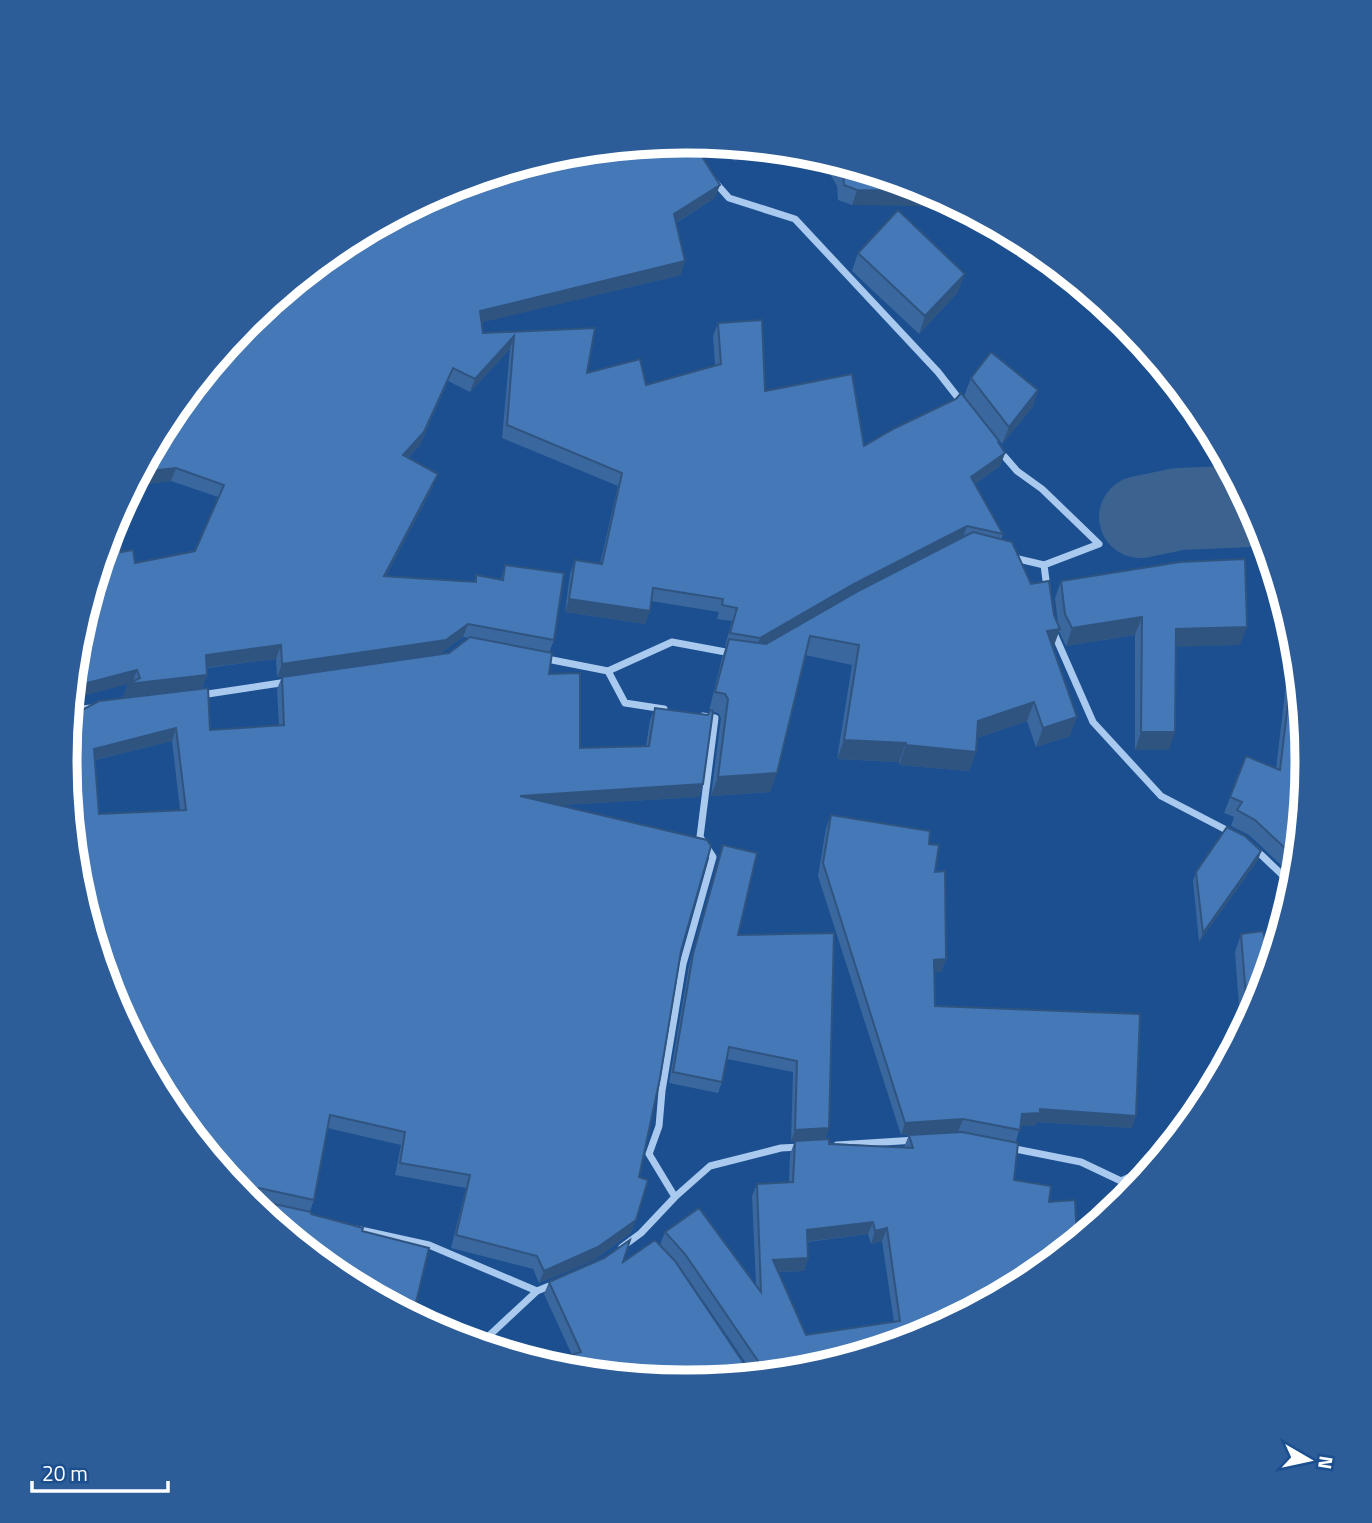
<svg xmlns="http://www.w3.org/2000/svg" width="1372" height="1523" font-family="'Titillium Web',sans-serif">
<rect width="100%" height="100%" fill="#1b4f8f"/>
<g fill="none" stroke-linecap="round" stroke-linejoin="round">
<path stroke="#3c6290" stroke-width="82" d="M 1140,517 L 1179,509 L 1251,506"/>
<path stroke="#a9c9ee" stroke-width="7" d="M 714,181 L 729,198 L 795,219 L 938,372 L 963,404
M 998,449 L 1017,471 L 1042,489 L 1099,544 L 1044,565 L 1010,557
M 1044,565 L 1047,588
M 1053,631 L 1093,722 L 1161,796 L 1234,834
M 542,658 L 608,671 L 672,642 L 731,653
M 608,671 L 625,703 L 664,709
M 201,695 L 287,682
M 70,710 L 92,708
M 1255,849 L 1294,886
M 837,1145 L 916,1140
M 1010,1148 L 1081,1162 L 1121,1181 L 1154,1166
M 1121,1181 L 1130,1194
M 675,1197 L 649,1154 L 659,1126 L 662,1091 L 683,964 L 713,857 L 700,837 L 715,718 L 703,716
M 356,1229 L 429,1245 L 537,1291
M 622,1247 L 641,1233 L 675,1197 L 710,1166 L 781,1148 L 800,1147
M 479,1345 L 537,1291 L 554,1284"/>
</g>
<path fill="#3a679d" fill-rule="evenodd" d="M 716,143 L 754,147 L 735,161 Z
M 825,157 L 924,188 L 852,205 L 838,200 L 837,186 L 827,169 Z
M 715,198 L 676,223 L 681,275 L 482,322 L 483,333 L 595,328 L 587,373 L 646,385 L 715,365 L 713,336 L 718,323 L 765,391 L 864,446 L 998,443 L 1005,453 L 1000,466 L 975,484 L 1003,534 L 1001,540 L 1054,615 L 1058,624 L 1055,598 L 1061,581 L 1240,645 L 1176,646 L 1169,750 L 1135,750 L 1135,635 L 1066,646 L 1059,631 L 1053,648 L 1070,736 L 1036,747 L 1027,721 L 977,738 L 976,752 L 969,771 L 899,765 L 899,762 L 837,759 L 852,665 L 805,655 L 770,792 L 711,796 L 721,718 L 718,713 L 713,712 L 703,784 L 699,797 L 560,805 L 681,951 L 639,1177 L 636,1220 L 631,1233 L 594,1260 L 539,1283 L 533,1269 L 451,1248 L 466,1188 L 395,1175 L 401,1145 L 327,1128 L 314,1200 L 310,1211 L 311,1214 L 362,1231 L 414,1311 L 246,1200 L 169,1106 L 69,717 L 210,730 L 279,725 L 277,689 L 282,677 L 449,653 L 469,638 L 463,637 L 441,653 L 277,677 L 276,659 L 207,668 L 207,675 L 202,688 L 123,697 L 128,684 L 121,552 L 135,563 L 195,551 L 218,497 L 171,481 L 132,486 ZM 510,349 L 502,438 L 618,486 L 600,564 L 575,560 L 570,574 L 565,612 L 645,624 L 651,601 L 719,612 L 717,619 L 732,621 L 725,646 L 726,646 L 722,658 L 708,715 L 655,708 L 650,720 L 646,746 L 580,748 L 549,674 L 549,653 L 554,640 L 505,565 L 501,579 L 476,575 L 474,582 L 386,576 L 433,487 L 408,458 L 420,445 L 448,381 L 470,392 ZM 172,741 L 180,810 L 99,814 L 95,760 Z
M 858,253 L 958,292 L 919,334 L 852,271 Z
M 971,378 L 1038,390 L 1032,408 L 1002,444 L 964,396 Z
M 1293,661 L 1307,761 L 1296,873 L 1281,865 L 1249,835 L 1231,826 L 1234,817 L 1224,813 L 1246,756 L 1276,769 L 1287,676 Z
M 831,815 L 929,844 L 935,872 L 946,959 L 941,972 L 935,972 L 935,1006 L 1132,1128 L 1037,1122 L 1035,1126 L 1020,1126 L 1016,1142 L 1014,1180 L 1049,1202 L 1077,1241 L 807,1371 L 686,1383 L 572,1355 L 544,1294 L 549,1282 L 623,1262 L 747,1368 L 750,1369 L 680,1267 L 660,1245 L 665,1232 L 756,1285 L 752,1196 L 757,1184 L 789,1182 L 790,1154 L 795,1141 L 904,1147 L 909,1135 L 959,1132 L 901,1135 L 818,876 L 826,828 ZM 868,1234 L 871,1244 L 882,1241 L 894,1322 L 806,1335 L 778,1272 L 804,1271 L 808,1258 L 808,1242 Z
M 723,845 L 738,935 L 829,1128 L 825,1139 L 791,1141 L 793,1072 L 727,1059 L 722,1082 L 718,1093 L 669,1083 L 689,965 Z
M 1261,851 L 1258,860 L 1199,942 L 1193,881 L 1196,872 Z
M 1241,934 L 1260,1000 L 1241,1034 L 1235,952 Z"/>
<path fill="#305480" d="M 740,146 L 754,147 L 735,161 Z
M 720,185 L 715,198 L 669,227 L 674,214 Z
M 857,190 L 930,191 L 960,207 L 852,205 Z
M 685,261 L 681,275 L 475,324 L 480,311 Z
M 965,274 L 958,292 L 919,334 L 925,316 Z
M 514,336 L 510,349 L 470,392 L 475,379 Z
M 453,368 L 420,445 L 398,468 L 403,455 Z
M 1038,390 L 1032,408 L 1002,444 L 1009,427 Z
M 1005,453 L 1000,466 L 966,490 L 971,477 Z
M 176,468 L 171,481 L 132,486 L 140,472 Z
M 438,474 L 433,487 L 379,589 L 384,576 Z
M 967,526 L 962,540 L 755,652 L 760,638 L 854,584 Z
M 569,599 L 650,611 L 645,624 L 565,612 Z
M 1142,617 L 1135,635 L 1066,646 L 1072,628 Z
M 468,624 L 463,637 L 441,653 L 277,677 L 282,664 Z
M 1247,627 L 1240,645 L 1170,647 L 1176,629 Z
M 1060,629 L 1053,648 L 1047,631 Z
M 281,645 L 276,659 L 201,668 L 206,655 Z
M 137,670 L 132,683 L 207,675 L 202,688 L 123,697 L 128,684 L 71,699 L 72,687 Z
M 1034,702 L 1027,721 L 971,740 L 978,721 Z
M 1077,717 L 1070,736 L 1036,747 L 1043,728 Z
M 176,728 L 172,741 L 90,761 L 94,749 Z
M 1141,732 L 1175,732 L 1169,750 L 1135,750 Z
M 844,740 L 906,743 L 899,762 L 837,759 Z
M 906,745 L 976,752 L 969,771 L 899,765 Z
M 777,773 L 770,792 L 711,796 L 718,777 Z
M 703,784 L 699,797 L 515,808 L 520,796 Z
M 1261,851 L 1258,860 L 1199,942 L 1203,933 Z
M 946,959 L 941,972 L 930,972 L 934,960 Z
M 1040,1109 L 1136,1116 L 1132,1128 L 1037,1122 L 1035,1126 L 1018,1126 L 1022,1114 Z
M 963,1119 L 958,1132 L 901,1135 L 905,1123 Z
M 829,1128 L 825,1139 L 791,1141 L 795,1130 Z
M 259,1188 L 254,1200 L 249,1203 L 252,1192 Z
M 636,1220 L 631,1233 L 594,1260 L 539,1283 L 544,1271 Z
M 873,1222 L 868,1234 L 803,1242 L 807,1230 Z
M 887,1228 L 882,1241 L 871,1244 L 875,1231 Z
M 808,1258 L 804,1271 L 768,1272 L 773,1260 Z"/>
<path fill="#4478b7" stroke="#305480" stroke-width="2" fill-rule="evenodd" d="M 686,140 L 692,141 L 720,185 L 674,214 L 685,261 L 480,311 L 483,333 L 595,328 L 587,373 L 640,359 L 646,385 L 721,364 L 718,323 L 762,320 L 765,391 L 852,374 L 864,446 L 895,428 L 956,399 L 961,393 L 999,441 L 998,442 L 1005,453 L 971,477 L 1003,534 L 967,526 L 854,584 L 760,638 L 730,633 L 737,608 L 722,605 L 723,599 L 653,588 L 650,611 L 569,599 L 575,560 L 602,564 L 622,473 L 507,425 L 514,336 L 475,379 L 453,368 L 424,432 L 403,455 L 438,474 L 384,576 L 476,582 L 476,575 L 503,580 L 505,565 L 564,573 L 554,640 L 468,624 L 446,640 L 282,664 L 281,645 L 206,655 L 207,675 L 128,684 L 140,678 L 137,670 L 72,687 L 77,640 L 112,523 L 120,509 L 121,552 L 133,550 L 135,563 L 195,551 L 224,485 L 176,468 L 140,472 L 170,416 L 247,322 L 341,245 L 449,187 L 565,152 Z
M 837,161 L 924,188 L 930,191 L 857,190 L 844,185 L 843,171 Z
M 898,210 L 965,274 L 925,316 L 858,253 Z
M 991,352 L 1038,390 L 1009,427 L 971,378 Z
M 973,532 L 1012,542 L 1031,584 L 1049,581 L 1054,615 L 1060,629 L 1047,631 L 1077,717 L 1043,728 L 1034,702 L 978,721 L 976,752 L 906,745 L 906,743 L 844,740 L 859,645 L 810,636 L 777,773 L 718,777 L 728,699 L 725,694 L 715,692 L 729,639 L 766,644 L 862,589 Z
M 1245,559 L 1247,627 L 1176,629 L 1175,732 L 1141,732 L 1142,617 L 1072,628 L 1065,614 L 1061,581 L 1180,562 Z
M 470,637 L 552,653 L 549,674 L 580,673 L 580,748 L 649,746 L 655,708 L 708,715 L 710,710 L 713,711 L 703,784 L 520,796 L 707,840 L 711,846 L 681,951 L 660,1078 L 639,1177 L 648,1180 L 636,1220 L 598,1247 L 544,1271 L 537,1256 L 456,1235 L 470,1175 L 400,1163 L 405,1132 L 330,1115 L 314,1200 L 259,1188 L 252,1192 L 252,1196 L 256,1200 L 311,1212 L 311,1214 L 363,1228 L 362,1231 L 429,1248 L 414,1311 L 425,1323 L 341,1278 L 246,1200 L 169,1106 L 112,999 L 77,882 L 65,761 L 69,717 L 99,701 L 208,688 L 210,730 L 284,725 L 282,677 L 449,653 ZM 176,728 L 186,810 L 99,814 L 94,749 Z
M 1293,661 L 1297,661 L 1307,761 L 1298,855 L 1286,849 L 1255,820 L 1237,810 L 1242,802 L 1230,797 L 1246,756 L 1280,770 Z
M 831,815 L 930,831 L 929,844 L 939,845 L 935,872 L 945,871 L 946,959 L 934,960 L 935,1006 L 1140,1014 L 1136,1116 L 1040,1109 L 1040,1113 L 1022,1114 L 1020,1130 L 963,1119 L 905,1123 L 823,863 Z
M 1227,827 L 1245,836 L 1261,851 L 1203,933 L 1196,872 Z
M 723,845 L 757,853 L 738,935 L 834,933 L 829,1128 L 795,1130 L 797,1061 L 729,1047 L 722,1082 L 673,1072 L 693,954 Z
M 1263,931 L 1271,964 L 1260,1000 L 1248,1021 L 1241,934 Z
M 962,1132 L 1018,1143 L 1014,1180 L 1051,1186 L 1049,1202 L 1075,1200 L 1077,1241 L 1031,1278 L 923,1336 L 807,1371 L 686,1383 L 564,1371 L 543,1364 L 581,1352 L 549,1282 L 604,1258 L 630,1240 L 623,1262 L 655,1240 L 675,1261 L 747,1368 L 755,1370 L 758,1367 L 758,1361 L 685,1254 L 665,1232 L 699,1208 L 761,1292 L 757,1184 L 793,1182 L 795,1141 L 829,1139 L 829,1144 L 913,1148 L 909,1135 ZM 873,1222 L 875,1231 L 887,1228 L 900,1321 L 806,1335 L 773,1260 L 808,1258 L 807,1230 Z"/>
<path d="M0 0H1372V1523H0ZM685 153H687A608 608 0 0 1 1295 761V762A608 608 0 0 1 687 1370H685A608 608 0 0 1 77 762V761A608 608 0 0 1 685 153Z" fill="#2d5d98" fill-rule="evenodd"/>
<path fill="none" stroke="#fff" stroke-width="9" d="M685 153H687A608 608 0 0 1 1295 761V762A608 608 0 0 1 687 1370H685A608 608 0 0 1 77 762V761A608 608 0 0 1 685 153Z"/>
<g transform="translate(1309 1460) rotate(99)" stroke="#1b4f8f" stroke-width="5" paint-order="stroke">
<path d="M0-5L12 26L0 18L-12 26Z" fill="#ffffff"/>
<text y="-10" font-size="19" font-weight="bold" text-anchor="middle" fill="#ffffff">N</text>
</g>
<path d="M32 1481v10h136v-10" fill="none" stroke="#ffffff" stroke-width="3.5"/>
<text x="42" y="1481" font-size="21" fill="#ffffff" stroke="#1b4f8f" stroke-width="5" paint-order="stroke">20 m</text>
</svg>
